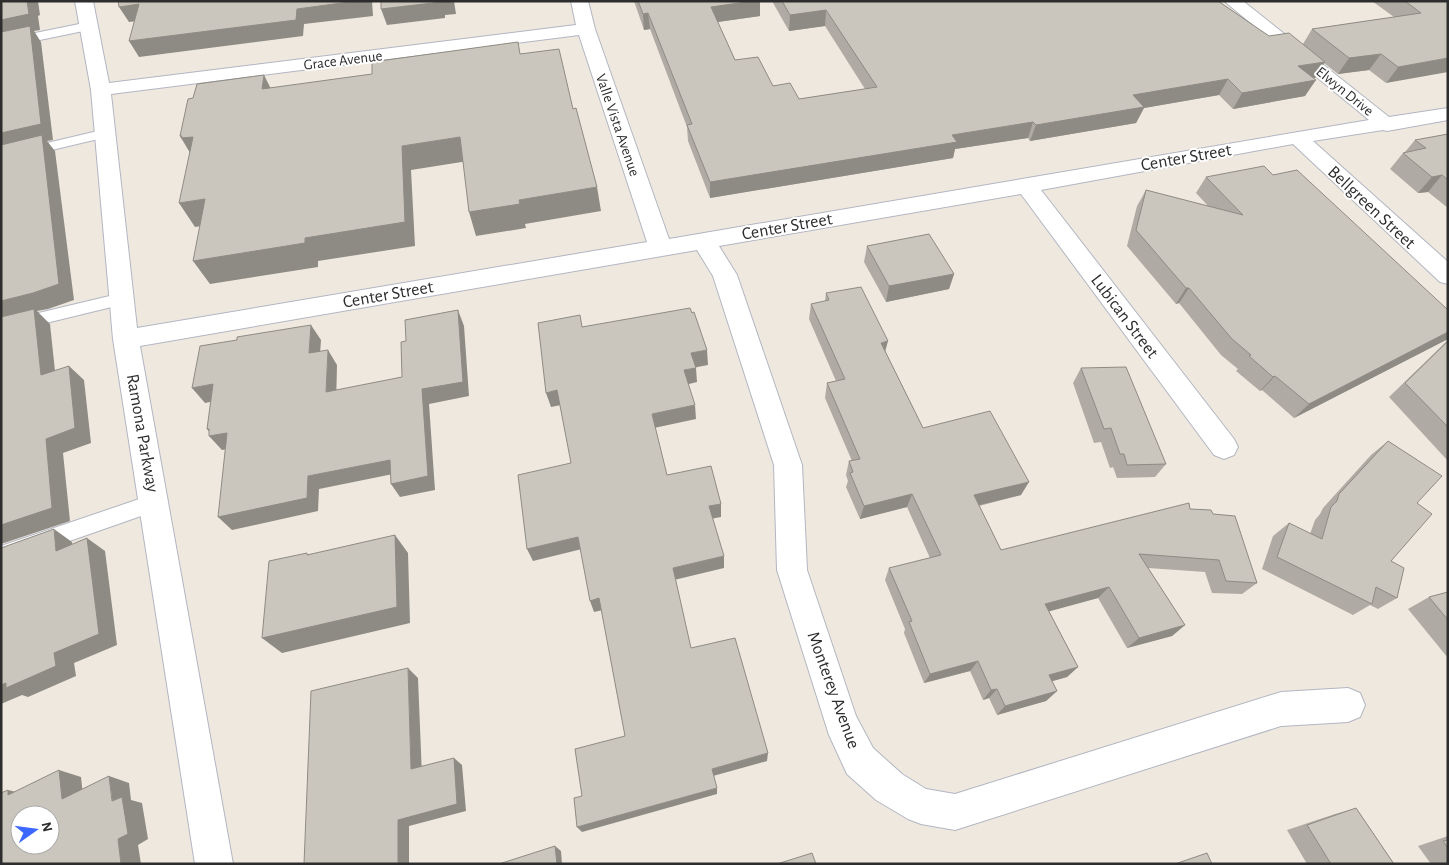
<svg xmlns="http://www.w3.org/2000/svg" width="1449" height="865" font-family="'Alegreya Sans',sans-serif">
<rect width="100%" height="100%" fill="#efe8df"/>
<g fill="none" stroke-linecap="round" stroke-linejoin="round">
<g stroke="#b2b6c2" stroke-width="2">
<path id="service" d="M 89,22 L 93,23 L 95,26 L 93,29 L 1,48 L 1,40 Z
M 106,129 L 113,133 L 111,136 L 1,162 L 1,154 Z
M 122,293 L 128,295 L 130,299 L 128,303 L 1,334 L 1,322 Z
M 154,494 L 161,497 L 164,503 L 161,509 L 1,565 L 1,546 Z"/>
</g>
<g stroke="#b2b6c2" stroke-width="2">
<path id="minor" d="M 75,1 L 93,1 L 109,83 L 576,25 L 571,1 L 588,1 L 595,29 L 669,239 L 1369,120 L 1224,1 L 1243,1 L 1389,117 L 1448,108 L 1448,120 L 1387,131 L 1383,130 L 1313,141 L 1448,262 L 1448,284 L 1440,282 L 1293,144 L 1041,190 L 1234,439 L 1238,447 L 1234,455 L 1224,459 L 1214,455 L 1021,194 L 719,246 L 737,275 L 802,465 L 807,570 L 856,716 L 873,748 L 902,774 L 926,789 L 955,794 L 1281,692 L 1348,688 L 1360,693 L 1365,705 L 1360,717 L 1348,722 L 1281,726 L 955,830 L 921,824 L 908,819 L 876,800 L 847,774 L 829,735 L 777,570 L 774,465 L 713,276 L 697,250 L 140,346 L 233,864 L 195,864 L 113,339 L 91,90 ZM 579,35 L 647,242 L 137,328 L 111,94 Z"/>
</g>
<use href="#service" fill="#fff" fill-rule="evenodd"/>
<use href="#minor" fill="#fff" fill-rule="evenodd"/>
</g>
<path fill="#afaaa3" d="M 634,1 L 760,1 L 760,16 L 717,22 L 735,60 L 773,86 L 799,99 L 865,89 L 825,26 L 789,31 L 772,1 L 1218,1 L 1269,36 L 1303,44 L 1312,29 L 1394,17 L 1372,1 L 1448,1 L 1386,83 L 1369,70 L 1338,74 L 1324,63 L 1315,78 L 1313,78 L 1305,96 L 1233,109 L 1219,95 L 1144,108 L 1136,123 L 1030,141 L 1028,138 L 955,149 L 953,158 L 710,198 L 688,141 L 687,127 L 650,29 L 644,30 Z
M 1448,134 L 1448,208 L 1428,192 L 1418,193 L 1390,169 L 1403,153 L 1405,152 L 1415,140 Z
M 1273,175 L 1448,310 L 1448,339 L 1446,340 L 1294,418 L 1262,390 L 1260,391 L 1236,371 L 1238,369 L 1221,355 L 1179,303 L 1176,304 L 1127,246 L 1137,206 L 1146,190 L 1209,207 L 1196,193 L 1206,177 Z
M 867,246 L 954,274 L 949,289 L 886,302 L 864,262 Z
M 826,293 L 885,351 L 923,428 L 1021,495 L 979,506 L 1001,550 L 1190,509 L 1213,514 L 1257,583 L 1242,594 L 1212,593 L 1205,572 L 1148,568 L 1185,625 L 1172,636 L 1127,648 L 1098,598 L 1049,611 L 1078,667 L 1067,677 L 1052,681 L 1057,691 L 1046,701 L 997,715 L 989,698 L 983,700 L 970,671 L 924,683 L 904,633 L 905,629 L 885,580 L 889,568 L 930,558 L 907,507 L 860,519 L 846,487 L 848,481 L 846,475 L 849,461 L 852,461 L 825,398 L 827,383 L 836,381 L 809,319 L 811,304 L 825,301 Z
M 1448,340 L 1448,461 L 1389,397 Z
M 1081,368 L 1166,464 L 1155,477 L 1117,478 L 1113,467 L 1110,468 L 1101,442 L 1094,443 L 1073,383 Z
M 1388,441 L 1417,503 L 1391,561 L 1397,598 L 1378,609 L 1370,605 L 1353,615 L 1262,569 L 1273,536 L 1289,523 L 1310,534 L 1315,520 L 1320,514 L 1323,508 L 1371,455 Z
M 1448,592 L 1448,658 L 1408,609 L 1429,597 Z
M 1356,808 L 1394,864 L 1307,864 L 1287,830 L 1335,814 Z
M 1448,836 L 1448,864 L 1431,864 L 1418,846 Z"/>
<path fill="#8e8b84" d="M 27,1 L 38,1 L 40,15 L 38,16 L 40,30 L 34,31 L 41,42 L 53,140 L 47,141 L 55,151 L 74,300 L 48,309 L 37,311 L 50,324 L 57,390 L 41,375 L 1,320 L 1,20 Z
M 356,1 L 372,1 L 373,16 L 304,24 L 303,36 L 139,57 L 129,41 L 297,9 Z
M 441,1 L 454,1 L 456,14 L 445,15 L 445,18 L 387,25 L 381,9 Z
M 753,1 L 760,1 L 760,16 L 711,23 L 711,7 Z
M 139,4 L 148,20 L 129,22 L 119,7 Z
M 826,10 L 825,26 L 789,31 L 790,15 Z
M 648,13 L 650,29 L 644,30 L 643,14 Z
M 1381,54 L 1369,70 L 1338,74 L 1349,58 Z
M 1448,58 L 1448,72 L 1386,83 L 1398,67 Z
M 1325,62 L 1315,78 L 1288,82 L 1298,66 Z
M 264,75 L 276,99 L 262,89 Z
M 1228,79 L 1219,95 L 1144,108 L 1136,123 L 1030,141 L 1036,125 L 1133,95 Z
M 1316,80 L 1305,96 L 1233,109 L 1242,93 Z
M 1033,122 L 1028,138 L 955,149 L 953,158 L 710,198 L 710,182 L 952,135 Z
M 180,136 L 193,137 L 196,163 Z
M 460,137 L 468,161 L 411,170 L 415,246 L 318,261 L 318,267 L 210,284 L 193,261 L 305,238 L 402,146 Z
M 1442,175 L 1428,192 L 1418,193 L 1432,177 Z
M 597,187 L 601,211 L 525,224 L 526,228 L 476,236 L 469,212 L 519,200 Z
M 205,199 L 220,223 L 195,227 L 179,203 Z
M 954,274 L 949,289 L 886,302 L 889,286 Z
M 1186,288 L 1189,288 L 1179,303 L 1176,304 Z
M 458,310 L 464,326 L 469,396 L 429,404 L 435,490 L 400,497 L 391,484 L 422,389 Z
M 311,325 L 321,340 L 319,368 L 309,353 Z
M 1448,332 L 1448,339 L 1446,340 L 1294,418 L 1309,404 Z
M 888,341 L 884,356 L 881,343 Z
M 328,350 L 337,365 L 336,406 L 326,392 Z
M 707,350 L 708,365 L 692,368 L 691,353 Z
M 69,366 L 84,380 L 91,443 L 63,453 L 70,521 L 1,544 L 1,525 L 46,439 Z
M 696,368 L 697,382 L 685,385 L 684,370 Z
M 1275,376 L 1262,390 L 1260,391 L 1273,377 Z
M 213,384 L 225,399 L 205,403 L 192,388 Z
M 557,390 L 561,405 L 551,407 L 546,393 Z
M 695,405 L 696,419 L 654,428 L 652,414 Z
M 207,429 L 209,429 L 227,433 L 239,447 L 222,450 L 209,436 L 212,435 Z
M 390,460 L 398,473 L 319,489 L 318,511 L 232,530 L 218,517 L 308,476 Z
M 1029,482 L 1021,495 L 967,508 L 974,495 Z
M 912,494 L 907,507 L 860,519 L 864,506 Z
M 721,504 L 721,517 L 710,519 L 709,506 Z
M 54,529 L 72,542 L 75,563 L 56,551 Z
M 395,535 L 408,553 L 410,623 L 282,653 L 262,638 Z
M 578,537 L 582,549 L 533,561 L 527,549 Z
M 87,538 L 105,551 L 117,645 L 74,663 L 76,676 L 28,697 L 22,695 L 1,704 L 1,685 L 54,653 Z
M 724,556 L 724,568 L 674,580 L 673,568 Z
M 1109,587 L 1098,598 L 1036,615 L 1045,604 Z
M 599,598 L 603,610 L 594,612 L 590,601 Z
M 1185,625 L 1172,636 L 1127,648 L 1139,638 Z
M 978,661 L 970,671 L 924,683 L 930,674 Z
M 1078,667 L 1067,677 L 1039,685 L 1049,675 Z
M 408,668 L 418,678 L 422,776 L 411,769 Z
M 997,689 L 989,698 L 983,700 L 991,690 Z
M 1057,691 L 1046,701 L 997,715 L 1005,706 Z
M 768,753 L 767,761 L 713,776 L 712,769 Z
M 454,758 L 462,765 L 466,811 L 409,826 L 409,864 L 398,864 L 398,820 Z
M 59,770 L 81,777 L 84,805 L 62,799 Z
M 109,776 L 129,783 L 131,800 L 142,803 L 148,839 L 138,845 L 141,864 L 121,864 Z
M 717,788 L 717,794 L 582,832 L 577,827 Z
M 8,790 L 32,796 L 8,795 Z
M 555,846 L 561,851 L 562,864 L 557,864 Z"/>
<path fill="#cbc6bd" stroke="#8e8b84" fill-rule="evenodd" d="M 1,1 L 27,1 L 29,14 L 1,20 Z
M 118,1 L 356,1 L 297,9 L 296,20 L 129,41 L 139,4 L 119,7 Z
M 381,1 L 441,1 L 441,2 L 381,9 Z
M 638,1 L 753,1 L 711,7 L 735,60 L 758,57 L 773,86 L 790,83 L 799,99 L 877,87 L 826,10 L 790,15 L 782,1 L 1218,1 L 1269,36 L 1289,33 L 1325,62 L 1298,66 L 1316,80 L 1242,93 L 1228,79 L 1133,95 L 1144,107 L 1036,125 L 1033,122 L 952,135 L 957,142 L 710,182 L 687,125 L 692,124 L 648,13 L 643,14 Z
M 1405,1 L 1448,1 L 1448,43 L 1447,43 L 1448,44 L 1448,58 L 1398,67 L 1381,54 L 1349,58 L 1312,29 L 1421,13 Z
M 30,26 L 41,124 L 1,133 L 1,32 Z
M 518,42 L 520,54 L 559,49 L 573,109 L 576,108 L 597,187 L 519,200 L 520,204 L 469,212 L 460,137 L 402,146 L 405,222 L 305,238 L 305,243 L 193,261 L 205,199 L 179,203 L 193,137 L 181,138 L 182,136 L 180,136 L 188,99 L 193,98 L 197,84 L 264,75 L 262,89 L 372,74 L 372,62 Z
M 1448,134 L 1448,180 L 1442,175 L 1432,177 L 1403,153 L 1426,148 L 1415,140 Z
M 42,135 L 59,284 L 33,293 L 1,301 L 1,145 Z
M 1264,166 L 1273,175 L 1297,170 L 1448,310 L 1448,332 L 1309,404 L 1275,376 L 1273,377 L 1249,356 L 1251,355 L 1232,339 L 1189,288 L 1186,288 L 1136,230 L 1146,190 L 1243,215 L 1206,177 Z
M 929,234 L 954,274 L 889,286 L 867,246 Z
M 861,287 L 888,341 L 881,343 L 923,428 L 990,411 L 1029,482 L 974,495 L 1001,550 L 1189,503 L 1190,509 L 1211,510 L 1213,514 L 1235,516 L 1257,583 L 1226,581 L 1219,560 L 1139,554 L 1185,625 L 1139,638 L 1109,587 L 1045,604 L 1078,667 L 1049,675 L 1057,691 L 1005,706 L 997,689 L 991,690 L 978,661 L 930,674 L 909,622 L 912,621 L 889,568 L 941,555 L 912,494 L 864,506 L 850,473 L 853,472 L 849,461 L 860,459 L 827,383 L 845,379 L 811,304 L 829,300 L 826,293 Z
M 690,308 L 692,313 L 694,312 L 707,350 L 691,353 L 696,368 L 684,370 L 695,405 L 652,414 L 667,475 L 711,466 L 721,504 L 709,506 L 724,556 L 673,568 L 691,648 L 735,638 L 768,753 L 712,769 L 717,788 L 577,827 L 574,798 L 582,796 L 575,749 L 625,736 L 599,598 L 590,601 L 578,537 L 527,549 L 518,475 L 571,463 L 557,390 L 546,393 L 538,323 L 580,315 L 582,327 Z
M 34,309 L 41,375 L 69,366 L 75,428 L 46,439 L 52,508 L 1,525 L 1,317 Z
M 458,310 L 463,382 L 422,389 L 428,476 L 391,484 L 390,460 L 308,476 L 307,498 L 218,517 L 227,433 L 209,436 L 209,429 L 207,429 L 213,384 L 192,388 L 200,346 L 237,340 L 237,337 L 311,325 L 309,353 L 328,350 L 326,392 L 402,377 L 401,342 L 406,341 L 405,320 Z
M 1448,341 L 1448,427 L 1405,383 Z
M 1126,367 L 1166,464 L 1127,465 L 1124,454 L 1120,454 L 1111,428 L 1104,429 L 1081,368 Z
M 1388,441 L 1442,476 L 1417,503 L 1432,514 L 1391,561 L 1404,568 L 1397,598 L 1376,587 L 1372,604 L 1277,557 L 1289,523 L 1322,539 L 1331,507 L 1337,501 L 1339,494 Z
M 54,529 L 56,551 L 87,538 L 99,634 L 54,653 L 56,666 L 6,688 L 6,683 L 1,685 L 1,548 Z
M 395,535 L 397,607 L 262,638 L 269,561 L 307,553 L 307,555 Z
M 1448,592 L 1448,620 L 1429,597 Z
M 408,668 L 411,769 L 454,758 L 457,804 L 398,820 L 398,864 L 304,864 L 311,691 Z
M 59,770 L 62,799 L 109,776 L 112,801 L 122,797 L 128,834 L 118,839 L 121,864 L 1,864 L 1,793 L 8,790 L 8,795 ZM 20,815 L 50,815 L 50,845 L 20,845 Z
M 1356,808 L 1394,864 L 1331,864 L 1307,825 Z
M 1448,840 L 1448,848 L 1443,841 Z
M 555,846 L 557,864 L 499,864 Z
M 812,853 L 816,864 L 777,864 Z
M 1207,853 L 1212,864 L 1175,864 Z"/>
<g text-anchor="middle" stroke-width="4" stroke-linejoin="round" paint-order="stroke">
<g font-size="15" fill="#2d2d2d" stroke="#fff">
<text transform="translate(343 60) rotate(-7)" y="5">Grace Avenue</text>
<text transform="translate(1345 91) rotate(39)" y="5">Elwyn Drive</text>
<text transform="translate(618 125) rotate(71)" y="5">Valle Vista Avenue</text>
</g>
<g font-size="18" fill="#2d2d2d" stroke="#fff">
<text transform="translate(1186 157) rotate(-10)" y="6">Center Street</text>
<text transform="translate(1372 207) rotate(43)" y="6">Bellgreen Street</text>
<text transform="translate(787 226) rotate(-10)" y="6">Center Street</text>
<text transform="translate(388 294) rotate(-10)" y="6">Center Street</text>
<text transform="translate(1125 316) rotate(53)" y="6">Lubican Street</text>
<text transform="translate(143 433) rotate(80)" y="6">Ramona Parkway</text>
<text transform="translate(834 690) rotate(70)" y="6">Monterey Avenue</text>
</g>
</g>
<rect width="1449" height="865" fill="none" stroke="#2d2d2d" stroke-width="5"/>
<g transform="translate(35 830) rotate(76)"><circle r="24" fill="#ffffff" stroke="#ababab"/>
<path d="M0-4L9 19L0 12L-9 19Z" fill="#3c68ff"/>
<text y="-8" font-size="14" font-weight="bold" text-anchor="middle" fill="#2d2d2d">N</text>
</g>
</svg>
